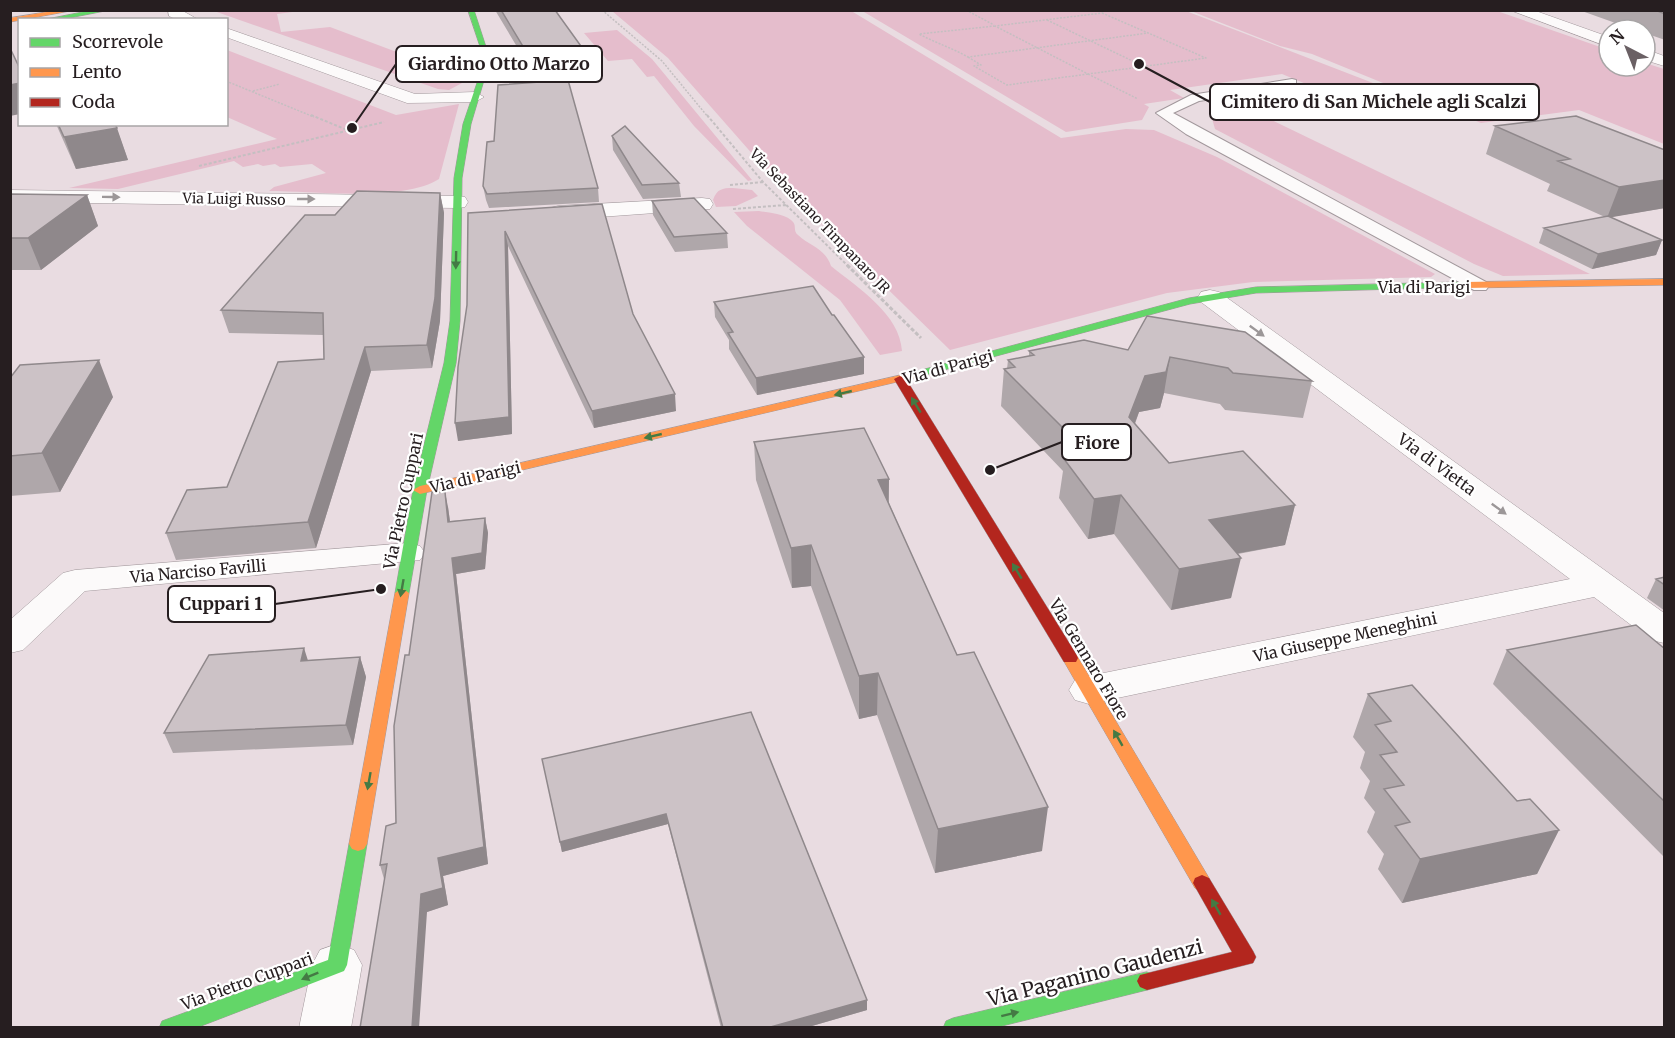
<svg xmlns="http://www.w3.org/2000/svg" width="1675" height="1038" font-family="Merriweather,serif">
<rect width="100%" height="100%" fill="#e9dce1"/>
<path fill="#e5bdcc" d="M 214,11 L 300,11 L 277,14 L 281,32 L 330,27 L 394,51 L 470,45 L 462,83 L 449,90 L 438,89 Z
M 612,11 L 863,11 L 853,12 L 1061,138 L 1126,129 L 1154,130 L 1217,157 L 1435,274 L 1431,277 L 1253,282 L 1167,293 L 950,350 L 770,174 L 668,58 Z
M 875,11 L 1186,11 L 1373,83 L 1323,91 L 1282,74 L 1170,90 L 1184,98 L 1144,104 L 1149,107 L 1142,120 L 1066,132 L 864,12 Z
M 1191,11 L 1497,11 L 1609,50 L 1609,66 L 1645,66 L 1645,63 L 1664,69 L 1664,144 L 1579,110 L 1481,123 L 1312,54 L 1280,46 Z
M 617,30 L 652,59 L 752,180 L 748,181 L 694,126 L 654,76 L 647,77 L 632,59 L 608,61 L 584,33 Z
M 227,50 L 396,115 L 459,104 L 439,179 C 404,202 313,191 269,191 L 274,187 L 326,173 L 312,164 L 280,167 L 275,164 L 263,166 L 258,164 L 243,167 L 234,161 L 118,189 L 69,188 L 277,139 L 227,117 Z
M 1251,110 L 1590,274 L 1503,276 L 1474,264 L 1215,129 L 1211,115 Z
M 733,188 L 752,190 L 758,196 L 736,206 L 716,207 L 713,200 C 717,189 722,188 733,188 Z
M 759,211 C 769,213 782,213 791,220 C 798,225 792,230 798,235 C 811,247 825,248 831,266 C 858,288 900,314 902,351 L 880,355 L 840,300 L 747,226 L 734,212 Z"/>
<g fill="none" stroke-linecap="round" stroke-linejoin="round">
<g stroke="#a2989c" stroke-width="2">
<path id="lane" d="M 1292,79 L 1296,80 L 1296,86 L 1199,101 L 1173,113 L 1486,282 L 1489,286 L 1486,290 L 1474,290 L 1186,134 L 1156,113 L 1191,95 Z"/>
</g>
<g stroke="#a2989c" stroke-width="1">
<path id="street" d="M 168,10 L 181,10 L 199,20 L 177,20 L 169,16 Z
M 1510,10 L 1533,10 L 1609,37 L 1609,47 Z
M 226,28 L 415,94 L 475,92 L 484,97 L 475,102 L 407,103 L 226,37 Z
M 1645,49 L 1664,56 L 1664,66 L 1645,60 Z
M 10,190 L 457,196 L 465,197 L 468,202 L 465,207 L 457,208 L 10,202 Z
M 702,198 L 710,199 L 713,204 L 710,209 L 558,220 L 550,218 L 547,213 L 550,208 L 558,206 Z
M 1210,290 L 1219,292 L 1664,613 L 1664,643 L 1651,640 L 1594,597 L 1089,704 L 1075,700 L 1069,690 L 1075,680 L 1089,676 L 1570,579 L 1201,302 L 1198,297 L 1201,292 Z
M 408,543 L 420,546 L 425,553 L 420,560 L 85,591 L 23,650 L 10,653 L 10,620 L 63,573 L 75,570 Z
M 337,944 L 354,950 L 362,965 L 351,1028 L 299,1028 L 312,965 L 320,950 Z"/>
</g>
<g stroke="#a2989c" stroke-width="1">
<path id="fast" d="M 93,10 L 110,10 L 59,20 L 42,20 Z
M 468,10 L 474,10 L 488,53 L 485,77 L 471,124 L 462,178 L 460,321 L 456,363 L 427,490 L 409,593 L 402,598 L 395,593 L 413,490 L 444,363 L 450,321 L 454,178 L 463,124 L 479,77 L 482,53 Z
M 1465,282 L 1470,285 L 1469,287 L 1256,293 L 1190,304 L 918,377 L 914,378 L 908,375 L 910,373 L 1189,298 L 1256,287 Z
M 358,837 L 364,839 L 367,844 L 347,965 L 344,971 L 196,1028 L 159,1028 L 162,1021 L 328,960 L 349,844 L 352,839 Z
M 1147,972 L 1154,975 L 1157,981 L 1154,987 L 1147,990 L 994,1028 L 943,1028 L 946,1021 L 953,1018 Z"/>
</g>
<g stroke="#a2989c" stroke-width="1">
<path id="slow" d="M 59,10 L 70,11 L 10,22 L 10,18 Z
M 1664,279 L 1664,285 L 1465,288 L 1460,285 L 1465,282 Z
M 914,372 L 920,375 L 918,377 L 420,494 L 413,490 L 420,486 Z
M 402,588 L 409,593 L 367,844 L 364,849 L 358,851 L 352,849 L 349,844 L 395,593 Z
M 1070,653 L 1076,654 L 1209,878 L 1211,883 L 1209,888 L 1202,891 L 1195,888 L 1062,658 L 1064,654 Z"/>
</g>
<g stroke="#a2989c" stroke-width="1">
<path id="jam" d="M 900,376 L 906,379 L 1076,654 L 1078,658 L 1076,662 L 1064,662 L 894,379 Z
M 1202,875 L 1209,878 L 1253,951 L 1256,957 L 1253,963 L 1147,990 L 1140,987 L 1137,981 L 1140,975 L 1232,952 L 1193,883 L 1195,878 Z"/>
</g>
<path stroke="#c4bfc1" stroke-width="1.5" stroke-dasharray="2 1.5" stroke-linecap="butt" d="M 602,10 L 662,61 L 708,117
M 966,10 L 994,25
M 1102,13 L 1206,58 L 1088,74 L 995,26 Z
M 1047,20 L 1143,66
M 995,26 L 919,34 C 936,43 952,48 968,57 L 1148,33
M 968,57 L 981,65 L 974,66 L 1007,85 L 1088,74
M 1088,74 L 1138,99
M 226,81 L 314,117
M 253,91 L 280,84"/>
<path stroke="#c4bfc1" stroke-width="2" stroke-dasharray="3 2" stroke-linecap="butt" d="M 311,115 L 352,132
M 707,115 L 763,182 L 849,267
M 199,166 L 384,122
M 730,185 L 763,182
M 733,209 L 786,205"/>
<path stroke="#c4bfc1" stroke-width="3" stroke-dasharray="4 2" stroke-linecap="butt" d="M 847,265 L 921,338"/>
<use href="#lane" fill="#fcfafa" fill-rule="evenodd"/>
<use href="#street" fill="#fcfafa" fill-rule="evenodd"/>
<use href="#fast" fill="#63d668" fill-rule="evenodd"/>
<use href="#slow" fill="#ff974d" fill-rule="evenodd"/>
<use href="#jam" fill="#b3261e" fill-rule="evenodd"/>
</g>
<path fill="#afa7aa" d="M 495,10 L 555,10 L 583,49 L 585,64 L 543,82 L 598,188 L 599,202 L 489,208 L 486,200 L 483,186 L 494,141 L 538,82 Z
M 1579,10 L 1665,10 L 1665,40 L 1645,33 L 1645,30 L 1635,30 Z
M 56,124 L 115,124 L 128,160 L 76,169 Z
M 1495,126 L 1665,150 L 1665,208 L 1610,217 L 1662,240 L 1656,255 L 1592,269 L 1539,243 L 1544,228 L 1605,217 L 1547,191 L 1550,184 L 1486,154 Z
M 612,136 L 679,183 L 681,197 L 643,199 L 613,150 Z
M 440,193 L 444,213 L 440,321 L 432,368 L 371,371 L 316,548 L 176,560 L 166,533 L 227,487 L 324,359 L 323,335 L 229,333 L 221,310 L 335,215 Z
M 10,194 L 87,195 L 98,226 L 41,270 L 10,270 Z
M 652,201 L 727,233 L 728,248 L 675,252 L 653,215 Z
M 602,204 L 633,314 L 676,411 L 594,428 L 508,246 L 512,434 L 458,441 L 467,305 L 468,213 Z
M 714,302 L 864,374 L 757,395 L 729,349 L 729,340 L 715,317 Z
M 1147,316 L 1312,381 L 1303,418 L 1225,410 L 1220,404 L 1164,393 L 1160,408 L 1139,412 L 1135,424 L 1169,463 L 1295,505 L 1285,545 L 1238,554 L 1231,598 L 1171,610 L 1114,534 L 1088,539 L 1059,498 L 1063,471 L 1001,406 L 1004,369 L 1007,369 L 1008,360 L 1029,356 L 1029,351 L 1128,350 Z
M 10,378 L 113,397 L 60,492 L 10,496 Z
M 754,442 L 889,479 L 889,503 L 1042,851 L 935,873 L 877,715 L 859,719 L 811,586 L 792,588 L 756,480 Z
M 448,507 L 450,521 L 485,518 L 488,533 L 485,569 L 456,574 L 488,864 L 443,876 L 448,905 L 427,912 L 384,879 L 380,865 L 396,823 L 409,655 Z
M 1665,577 L 1665,611 L 1647,598 L 1656,579 Z
M 1665,649 L 1665,858 L 1493,684 L 1507,650 Z
M 360,657 L 366,677 L 353,745 L 173,753 L 164,733 L 308,660 Z
M 1368,694 L 1559,830 L 1537,874 L 1402,903 L 1378,869 L 1384,854 L 1367,832 L 1375,812 L 1364,798 L 1370,781 L 1360,768 L 1365,752 L 1353,737 Z
M 751,712 L 867,1000 L 867,1010 L 805,1028 L 721,1028 L 668,824 L 562,852 L 542,759 Z"/>
<path fill="#8f888b" d="M 583,49 L 585,64 L 538,84 L 536,68 Z
M 20,83 L 20,114 L 10,116 L 10,85 Z
M 117,128 L 128,160 L 76,169 L 64,137 Z
M 1665,180 L 1665,208 L 1607,218 L 1619,187 Z
M 440,193 L 444,213 L 440,321 L 432,368 L 427,345 Z
M 87,195 L 98,226 L 41,270 L 28,238 Z
M 505,231 L 508,246 L 512,434 L 458,441 L 455,423 Z
M 1662,240 L 1656,255 L 1592,269 L 1598,254 Z
M 365,347 L 371,371 L 316,548 L 308,522 Z
M 864,357 L 864,374 L 757,395 L 756,378 Z
M 1170,357 L 1164,393 L 1160,408 L 1139,412 L 1123,454 L 1129,417 L 1145,376 Z
M 99,360 L 113,397 L 60,492 L 42,453 Z
M 675,394 L 676,411 L 594,428 L 592,411 Z
M 889,479 L 888,518 L 878,480 Z
M 445,492 L 448,507 L 452,537 L 448,522 Z
M 1121,495 L 1114,534 L 1088,539 L 1094,499 Z
M 1295,505 L 1285,545 L 1200,560 L 1209,520 Z
M 485,518 L 488,533 L 485,569 L 456,574 L 488,864 L 443,876 L 448,905 L 427,912 L 419,1028 L 412,1028 L 421,894 L 438,858 L 452,558 Z
M 811,545 L 811,586 L 792,588 L 791,548 Z
M 1241,558 L 1231,598 L 1171,610 L 1179,569 Z
M 304,648 L 310,667 L 301,661 Z
M 360,657 L 366,677 L 353,745 L 346,725 Z
M 878,673 L 877,715 L 859,719 L 859,676 Z
M 1048,807 L 1042,851 L 935,873 L 938,829 Z
M 666,814 L 668,824 L 562,852 L 560,842 Z
M 1559,830 L 1537,874 L 1402,903 L 1420,859 Z
M 867,1000 L 867,1010 L 805,1028 L 767,1028 Z"/>
<path fill="#ccc2c6" stroke="#8f888b" stroke-width="1.5" d="M 501,10 L 555,10 L 583,49 L 536,68 Z
M 1655,10 L 1665,10 L 1665,14 Z
M 10,48 L 20,69 L 20,83 L 10,85 Z
M 568,80 L 598,188 L 487,194 L 483,186 L 487,142 L 494,141 L 498,85 Z
M 1576,116 L 1665,150 L 1665,180 L 1619,187 L 1558,161 L 1570,159 L 1495,126 Z
M 58,124 L 115,124 L 117,128 L 64,137 Z
M 625,126 L 679,183 L 642,185 L 612,136 Z
M 357,191 L 440,193 L 435,298 L 427,345 L 365,347 L 308,522 L 166,533 L 187,490 L 227,487 L 278,362 L 324,359 L 323,313 L 221,310 L 305,215 L 335,215 Z
M 10,194 L 87,195 L 28,238 L 10,238 Z
M 694,198 L 727,233 L 674,237 L 652,201 Z
M 602,204 L 633,314 L 675,394 L 592,411 L 505,231 L 509,417 L 455,423 L 458,367 L 467,305 L 468,213 Z
M 1608,216 L 1662,240 L 1598,254 L 1544,228 Z
M 813,286 L 832,315 L 834,315 L 864,357 L 756,378 L 728,333 L 733,332 L 714,302 Z
M 1147,316 L 1245,332 L 1312,381 L 1233,373 L 1228,368 L 1170,357 L 1166,372 L 1145,376 L 1129,417 L 1169,463 L 1243,451 L 1295,505 L 1209,520 L 1241,558 L 1179,569 L 1121,495 L 1094,499 L 1064,459 L 1090,455 L 1004,369 L 1015,367 L 1008,360 L 1034,355 L 1029,351 L 1084,340 L 1128,350 Z
M 99,360 L 42,453 L 10,456 L 10,378 L 20,365 Z
M 864,428 L 889,479 L 878,480 L 957,655 L 974,652 L 1048,807 L 938,829 L 878,673 L 859,676 L 811,545 L 791,548 L 754,442 Z
M 432,492 L 445,492 L 448,522 L 485,518 L 482,553 L 452,558 L 484,847 L 438,858 L 443,888 L 421,894 L 412,1028 L 360,1028 L 387,864 L 380,865 L 386,826 L 396,823 L 394,726 L 405,655 L 409,655 Z
M 1665,577 L 1665,585 L 1656,579 Z
M 1636,625 L 1665,649 L 1665,802 L 1507,650 Z
M 304,648 L 301,661 L 360,657 L 346,725 L 164,733 L 209,655 Z
M 1412,685 L 1517,801 L 1530,799 L 1559,830 L 1420,859 L 1395,826 L 1410,822 L 1384,789 L 1404,785 L 1380,755 L 1397,752 L 1375,725 L 1391,721 L 1368,694 Z
M 751,712 L 867,1000 L 767,1028 L 723,1028 L 666,814 L 560,842 L 542,759 Z"/>
<defs><path id="oneway-solid" d="M-6-.8H1V-3.2L6.5 0L1 3.2V.8H-6Z" transform="scale(1.5)"/></defs>
<g fill="#9c9798">
<use href="#oneway-solid" transform="translate(111 197) rotate(1)"/>
<use href="#oneway-solid" transform="translate(306 199)"/>
<use href="#oneway-solid" transform="translate(1257 331) rotate(36)"/>
<use href="#oneway-solid" transform="translate(1499 509) rotate(36)"/>
</g>
<g fill="#447a44">
<use href="#oneway-solid" transform="translate(456 260) rotate(91)"/>
<use href="#oneway-solid" transform="translate(843 393) rotate(167)"/>
<use href="#oneway-solid" transform="translate(916 405) rotate(-121)"/>
<use href="#oneway-solid" transform="translate(653 436) rotate(167)"/>
<use href="#oneway-solid" transform="translate(1017 571) rotate(-121)"/>
<use href="#oneway-solid" transform="translate(402 588) rotate(100)"/>
<use href="#oneway-solid" transform="translate(1118 738) rotate(-120)"/>
<use href="#oneway-solid" transform="translate(369 781) rotate(100)"/>
<use href="#oneway-solid" transform="translate(1216 907) rotate(-120)"/>
<use href="#oneway-solid" transform="translate(310 976) rotate(158)"/>
<use href="#oneway-solid" transform="translate(1010 1014) rotate(-14)"/>
</g>
<g text-anchor="middle" stroke-width="4.5" stroke-linejoin="round" paint-order="stroke">
<g font-size="14" fill="#261e20" stroke="#fff">
<text transform="translate(234 199) rotate(1)" y="5">Via Luigi Russo</text>
<text transform="translate(820 221) rotate(46)" y="5">Via Sebastiano Timpanaro JR</text>
</g>
<g font-size="16" fill="#261e20" stroke="#fff">
<text x="1424" y="293">Via di Parigi</text>
<text transform="translate(948 367) rotate(-15)" y="6">Via di Parigi</text>
<text transform="translate(1437 464) rotate(36)" y="6">Via di Vietta</text>
<text transform="translate(475 477) rotate(-13)" y="6">Via di Parigi</text>
<text transform="translate(403 501) rotate(-78)" y="6">Via Pietro Cuppari</text>
<text transform="translate(198 571) rotate(-5)" y="6">Via Narciso Favilli</text>
<text transform="translate(1345 637) rotate(-12)" y="6">Via Giuseppe Meneghini</text>
<text transform="translate(1089 659) rotate(59)" y="6">Via Gennaro Fiore</text>
<text transform="translate(247 981) rotate(-20)" y="6">Via Pietro Cuppari</text>
</g>
<g font-size="20" fill="#261e20" stroke="#fff">
<text transform="translate(1095 973) rotate(-14)" y="7">Via Paganino Gaudenzi</text>
</g>
</g>
<path fill="none" stroke="#261e20" stroke-width="2" d="M352 128L396 64M1139 64L1210 102M990 470L1062 442M381 589L275 604"/>
<g fill="#261e20" stroke="#fff" stroke-width="2">
<circle cx="352" cy="128" r="6"/>
<circle cx="1139" cy="64" r="6"/>
<circle cx="990" cy="470" r="6"/>
<circle cx="381" cy="589" r="6"/>
</g>
<g fill="#fff" stroke="#261e20" stroke-width="2">
<rect x="396" y="46" width="206" height="36" rx="6"/>
<rect x="1210" y="84" width="329" height="36" rx="6"/>
<rect x="1062" y="424" width="69" height="36" rx="6"/>
<rect x="168" y="586" width="107" height="36" rx="6"/>
</g>
<g font-size="18" text-anchor="middle" font-weight="bold" fill="#261e20">
<text x="499" y="70">Giardino Otto Marzo</text>
<text x="1374" y="108">Cimitero di San Michele agli Scalzi</text>
<text x="1097" y="449">Fiore</text>
<text x="221" y="610">Cuppari 1</text>
</g>
<rect width="1675" height="1038" fill="none" stroke="#261e20" stroke-width="24"/>
<rect x="18" y="18" width="210" height="108" fill="#ffffff" stroke="#a8a5a6" stroke-width="1.5"/>
<rect x="30" y="38" width="30" height="9" fill="#63d668" stroke="#a8a5a6" stroke-width="1.5"/>
<text x="72" y="48" font-size="18" fill="#261e20">Scorrevole</text>
<rect x="30" y="68" width="30" height="9" fill="#ff974d" stroke="#a8a5a6" stroke-width="1.5"/>
<text x="72" y="78" font-size="18" fill="#261e20">Lento</text>
<rect x="30" y="98" width="30" height="9" fill="#b3261e" stroke="#a8a5a6" stroke-width="1.5"/>
<text x="72" y="108" font-size="18" fill="#261e20">Coda</text>
<g transform="translate(1627 48) rotate(318)"><circle r="28" fill="#ffffff" stroke="#a8a5a6" stroke-width="1.5"/>
<path d="M0-4.5L10 22L0 15L-10 22Z" fill="#6a6064"/>
<text y="-9" font-size="16" font-weight="bold" text-anchor="middle" fill="#261e20">N</text>
</g>
</svg>
